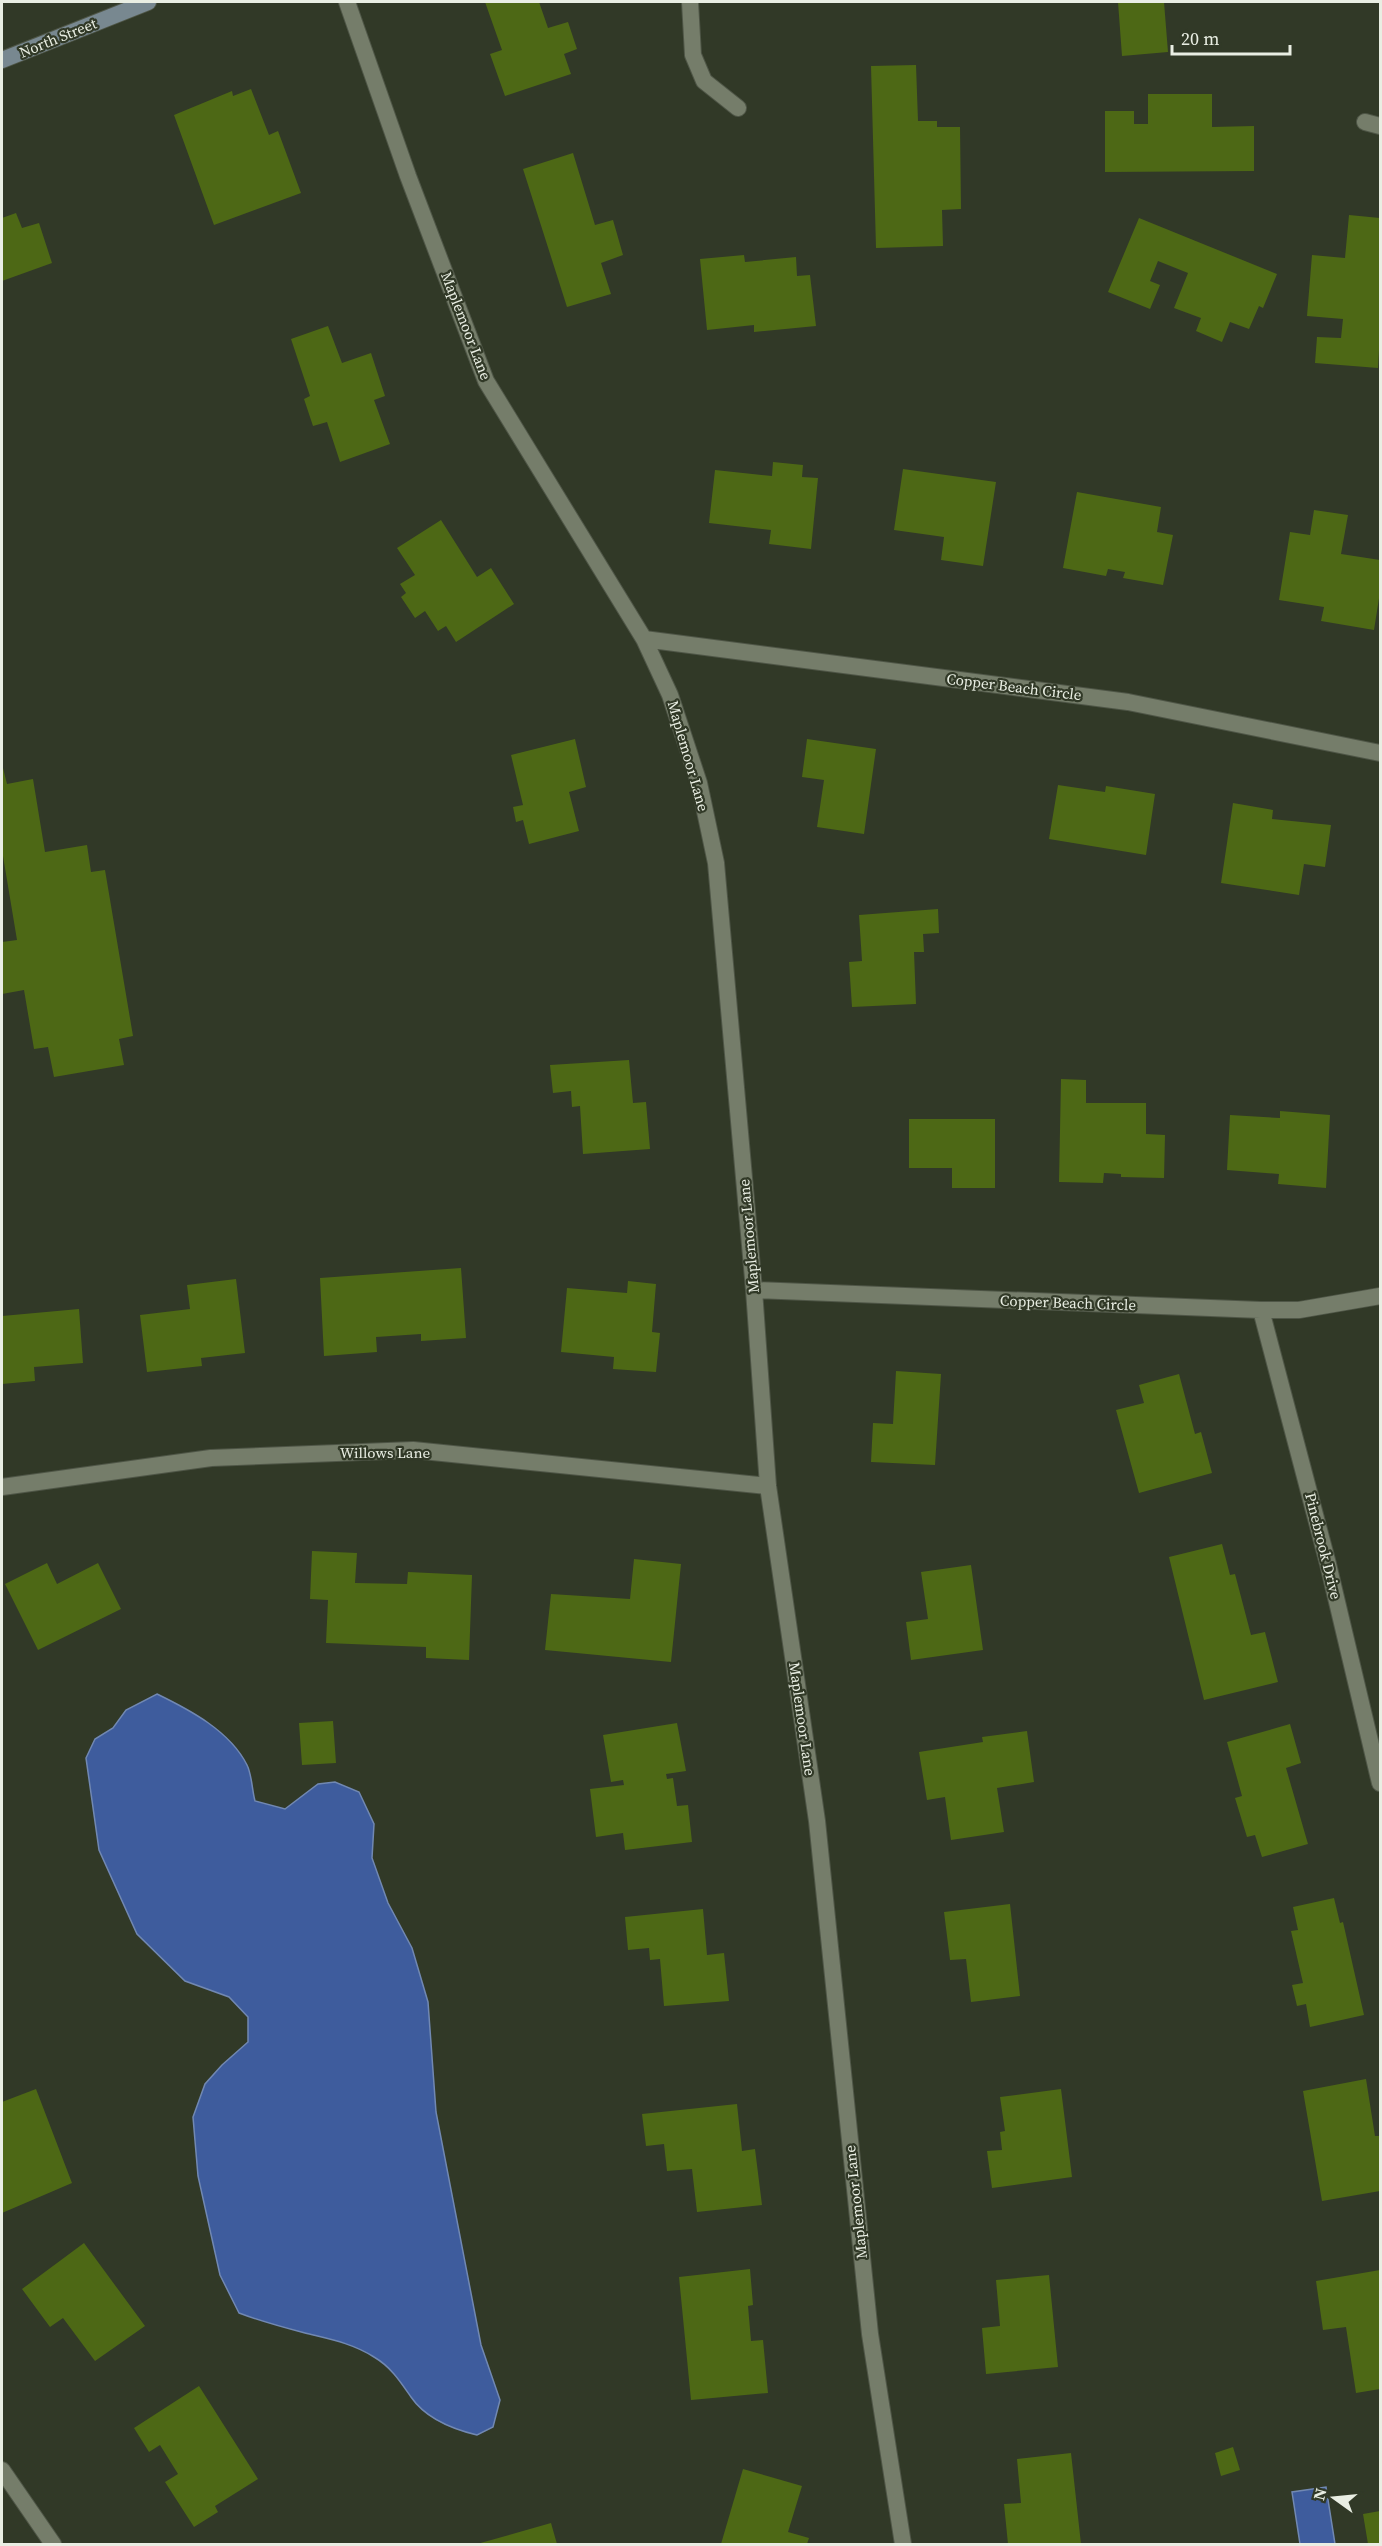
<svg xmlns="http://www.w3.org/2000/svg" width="1382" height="2546" font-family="'Source Serif 4',serif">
<rect width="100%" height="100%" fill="#313927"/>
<path fill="#3e5c9d" stroke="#7188b2" stroke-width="1.5" d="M 157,1694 C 190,1710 230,1731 247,1765 C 252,1775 252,1790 255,1801 L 285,1809 L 318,1784 L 335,1782 L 359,1792 L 374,1824 L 372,1858 L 388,1903 L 412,1948 L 428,2002 L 436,2112 L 481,2345 L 500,2400 L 493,2427 L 477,2435 C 452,2429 426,2419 411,2397 C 400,2381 391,2367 374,2357 C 352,2343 329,2339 305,2333 C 282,2327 260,2321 239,2313 L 220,2275 L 198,2176 L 193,2117 L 205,2084 L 222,2065 L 248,2042 L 248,2017 L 229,1997 L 185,1981 L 137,1934 L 99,1850 L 86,1758 L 95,1739 L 113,1728 L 126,1710 Z
M 1326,2487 L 1335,2544 L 1300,2544 L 1292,2492 Z"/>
<path fill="#4d6815" d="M 485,2 L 539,2 L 548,28 L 568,22 L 577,49 L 564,54 L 571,74 L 505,96 L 490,54 L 502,50 Z
M 1118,2 L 1164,2 L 1168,52 L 1122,56 Z
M 916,65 L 918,121 L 937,121 L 937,127 L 960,127 L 961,209 L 942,210 L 943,246 L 876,248 L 871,66 Z
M 251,89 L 269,135 L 278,131 L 301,193 L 214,225 L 174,115 L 232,91 L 233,96 Z
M 1148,94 L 1212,94 L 1212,127 L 1254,126 L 1254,171 L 1105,172 L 1105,111 L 1134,111 L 1134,124 L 1148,124 Z
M 573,153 L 595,225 L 613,220 L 623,255 L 601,263 L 611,294 L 567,307 L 523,169 Z
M 16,213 L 22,228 L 39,223 L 52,263 L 2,281 L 2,218 Z
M 1349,215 L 1380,218 L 1380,332 L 1378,368 L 1315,363 L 1317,337 L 1341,338 L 1343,319 L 1307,316 L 1312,255 L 1345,258 Z
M 1139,218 L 1277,274 L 1263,308 L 1259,306 L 1249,329 L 1230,322 L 1222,342 L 1196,331 L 1201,318 L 1174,308 L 1188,273 L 1158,261 L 1150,281 L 1160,285 L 1150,309 L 1108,292 Z
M 744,255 L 745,262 L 796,257 L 797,276 L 810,275 L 816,326 L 754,332 L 754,325 L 707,330 L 700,259 Z
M 328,326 L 342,363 L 371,353 L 385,396 L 374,400 L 390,444 L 340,462 L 327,422 L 313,426 L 304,399 L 310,396 L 291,339 Z
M 773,462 L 803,465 L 802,477 L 818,478 L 811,549 L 769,544 L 771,530 L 709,523 L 715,470 L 772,476 Z
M 903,469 L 996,482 L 983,566 L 941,560 L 944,537 L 894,530 Z
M 1077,492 L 1161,507 L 1157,532 L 1173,535 L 1163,585 L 1123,578 L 1125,572 L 1108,569 L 1106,576 L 1063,568 Z
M 1314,510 L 1348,515 L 1341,554 L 1380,560 L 1380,592 L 1374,630 L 1321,621 L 1324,607 L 1279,600 L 1290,532 L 1310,535 Z
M 441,520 L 477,577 L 491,568 L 514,604 L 456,642 L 446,626 L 438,631 L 425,611 L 415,618 L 401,597 L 406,593 L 400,584 L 415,575 L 397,548 Z
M 575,739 L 586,787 L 569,792 L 579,831 L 529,844 L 523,820 L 516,822 L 513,807 L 523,805 L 511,755 Z
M 807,739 L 876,749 L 864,834 L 817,827 L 824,780 L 802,777 Z
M 2,768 L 3,768 L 7,784 L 33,779 L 45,852 L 87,845 L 91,872 L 105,870 L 133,1036 L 119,1039 L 124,1065 L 54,1077 L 48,1047 L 34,1049 L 24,990 L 2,994 L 2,942 L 17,940 L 2,850 Z
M 1058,785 L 1105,792 L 1106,786 L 1155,794 L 1146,855 L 1049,839 Z
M 1233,803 L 1273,810 L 1272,819 L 1331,825 L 1325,867 L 1304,864 L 1299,895 L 1221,883 Z
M 938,909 L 939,933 L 923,934 L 924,952 L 914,952 L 916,1004 L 852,1007 L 849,962 L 862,961 L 859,915 Z
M 629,1060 L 633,1103 L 646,1102 L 650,1149 L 583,1154 L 580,1106 L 572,1107 L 571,1091 L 553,1093 L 550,1065 Z
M 1061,1079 L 1086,1080 L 1086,1103 L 1146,1103 L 1146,1134 L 1165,1135 L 1164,1178 L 1121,1177 L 1121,1174 L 1104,1173 L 1103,1183 L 1059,1182 Z
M 1280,1111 L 1330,1115 L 1326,1188 L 1278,1184 L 1279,1174 L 1227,1170 L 1230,1115 L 1280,1118 Z
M 909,1119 L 995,1119 L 995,1188 L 952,1188 L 952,1168 L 909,1168 Z
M 461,1268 L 466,1338 L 421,1341 L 421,1334 L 376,1337 L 377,1352 L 324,1356 L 320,1278 Z
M 236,1279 L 245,1353 L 201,1358 L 202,1366 L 147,1372 L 140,1315 L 190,1309 L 187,1285 Z
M 628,1281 L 656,1284 L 652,1332 L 660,1333 L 656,1372 L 613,1369 L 614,1357 L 561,1352 L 567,1288 L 627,1293 Z
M 79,1309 L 83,1363 L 34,1367 L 35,1381 L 2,1384 L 2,1316 Z
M 896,1371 L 941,1374 L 935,1465 L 871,1462 L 873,1423 L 893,1424 Z
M 1179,1374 L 1195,1434 L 1201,1432 L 1212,1473 L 1139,1493 L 1116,1410 L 1144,1403 L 1139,1385 Z
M 1222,1544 L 1230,1575 L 1235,1574 L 1251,1635 L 1265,1632 L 1278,1682 L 1204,1700 L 1169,1557 Z
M 312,1551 L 357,1553 L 355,1583 L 407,1584 L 408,1572 L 472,1575 L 469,1660 L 426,1658 L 426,1647 L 326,1643 L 328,1600 L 310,1599 Z
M 634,1559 L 681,1564 L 671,1662 L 545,1650 L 551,1594 L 630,1599 Z
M 47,1563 L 57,1584 L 98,1563 L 121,1609 L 38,1650 L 5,1584 Z
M 971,1565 L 983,1650 L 911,1660 L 906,1622 L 928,1619 L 921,1572 Z
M 333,1721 L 336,1763 L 302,1765 L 299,1723 Z
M 677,1723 L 686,1771 L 666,1774 L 667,1779 L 673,1778 L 677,1806 L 688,1805 L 692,1842 L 625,1850 L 623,1833 L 596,1837 L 590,1789 L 624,1785 L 623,1780 L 611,1782 L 603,1735 Z
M 1290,1724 L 1301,1763 L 1286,1768 L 1308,1844 L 1262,1857 L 1255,1835 L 1247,1837 L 1235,1798 L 1242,1796 L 1227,1742 Z
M 1027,1731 L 1034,1782 L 997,1788 L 1004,1832 L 951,1840 L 945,1797 L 927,1800 L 919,1752 L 983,1742 L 982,1737 Z
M 1334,1898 L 1340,1923 L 1343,1922 L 1364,2015 L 1310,2027 L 1306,2004 L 1297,2006 L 1292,1985 L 1303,1983 L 1291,1931 L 1298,1930 L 1293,1907 Z
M 1010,1904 L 1020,1996 L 971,2002 L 966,1959 L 950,1960 L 944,1912 Z
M 703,1909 L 707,1955 L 724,1953 L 729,2001 L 664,2006 L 660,1959 L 650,1960 L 649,1948 L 628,1950 L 625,1917 Z
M 1366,2079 L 1375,2136 L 1380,2136 L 1380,2191 L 1322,2201 L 1303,2091 Z
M 36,2089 L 72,2183 L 2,2213 L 2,2102 Z
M 1061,2089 L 1072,2177 L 992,2188 L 987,2151 L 1002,2150 L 1000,2132 L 1005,2131 L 1000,2097 Z
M 737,2104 L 742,2151 L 755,2149 L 762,2205 L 697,2212 L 692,2169 L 667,2171 L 664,2144 L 646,2146 L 642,2114 Z
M 84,2243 L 145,2326 L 95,2361 L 63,2318 L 50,2327 L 22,2289 Z
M 750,2269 L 753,2305 L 748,2306 L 751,2341 L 763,2340 L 768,2393 L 691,2400 L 679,2277 Z
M 1380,2270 L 1380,2389 L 1356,2393 L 1346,2327 L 1323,2330 L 1316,2281 Z
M 1049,2275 L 1058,2367 L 986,2374 L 982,2328 L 1000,2326 L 996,2280 Z
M 199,2386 L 258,2479 L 215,2506 L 218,2512 L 194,2527 L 165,2482 L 178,2474 L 160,2445 L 149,2452 L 134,2428 Z
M 1233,2447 L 1240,2470 L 1221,2476 L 1215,2453 Z
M 1071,2453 L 1081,2544 L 1008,2544 L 1004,2504 L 1021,2503 L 1017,2459 Z
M 743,2469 L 802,2486 L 788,2532 L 809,2538 L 807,2544 L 721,2544 Z
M 1380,2511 L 1380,2544 L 1368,2544 L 1363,2514 Z
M 551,2523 L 557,2544 L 477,2544 Z"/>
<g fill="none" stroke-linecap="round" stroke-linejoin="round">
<g stroke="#4f5647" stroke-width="18">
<path id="minor" d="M 347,2 L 408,176 L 486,381 L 644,639 L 670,695 L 699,783 L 716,863 L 754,1290 L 768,1486 L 817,1821 L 870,2334 L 903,2544
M 690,2 L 693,55 L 704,81 L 738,108
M 1365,122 L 1380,126
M 644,639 L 1128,702 L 1380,753
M 754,1290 L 1261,1310 L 1299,1310 L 1380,1296
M 1261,1310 L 1328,1564 L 1380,1783
M 2,1487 L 211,1458 L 413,1450 L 768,1486
M 2,2470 L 53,2544"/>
</g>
<g stroke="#4f5647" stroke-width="18">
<path id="secondary" d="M 2,60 L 148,2"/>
</g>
<use href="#minor" stroke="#757d6a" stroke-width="16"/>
<use href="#secondary" stroke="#788890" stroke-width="16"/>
</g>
<g text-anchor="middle" stroke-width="4.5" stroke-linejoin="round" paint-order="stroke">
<g font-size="15" fill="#e9eee3" stroke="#313927">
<text transform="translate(58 38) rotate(-22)" y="5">North Street</text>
<text transform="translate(466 326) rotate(69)" y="5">Maplemoor Lane</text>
<text transform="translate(1014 687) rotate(7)" y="5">Copper Beach Circle</text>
<text transform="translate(688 756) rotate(74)" y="5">Maplemoor Lane</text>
<text transform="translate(749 1236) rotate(-95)" y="5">Maplemoor Lane</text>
<text transform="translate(1068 1303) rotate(2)" y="5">Copper Beach Circle</text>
<text x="385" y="1458">Willows Lane</text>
<text transform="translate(1323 1546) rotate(76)" y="5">Pinebrook Drive</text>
<text transform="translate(802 1719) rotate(82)" y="5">Maplemoor Lane</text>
<text transform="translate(856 2202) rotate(-96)" y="5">Maplemoor Lane</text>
</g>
</g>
<rect width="1382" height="2546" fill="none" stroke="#e9eee3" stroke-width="6"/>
<g transform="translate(1334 2498) rotate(285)" stroke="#313927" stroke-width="4.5" paint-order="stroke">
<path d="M0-4.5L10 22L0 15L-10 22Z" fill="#e9eee3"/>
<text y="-9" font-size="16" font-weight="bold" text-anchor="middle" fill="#e9eee3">N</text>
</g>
<path d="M1172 45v9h118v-9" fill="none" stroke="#e9eee3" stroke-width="3"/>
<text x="1181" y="45" font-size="18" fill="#e9eee3" stroke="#313927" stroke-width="4.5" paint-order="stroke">20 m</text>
</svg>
